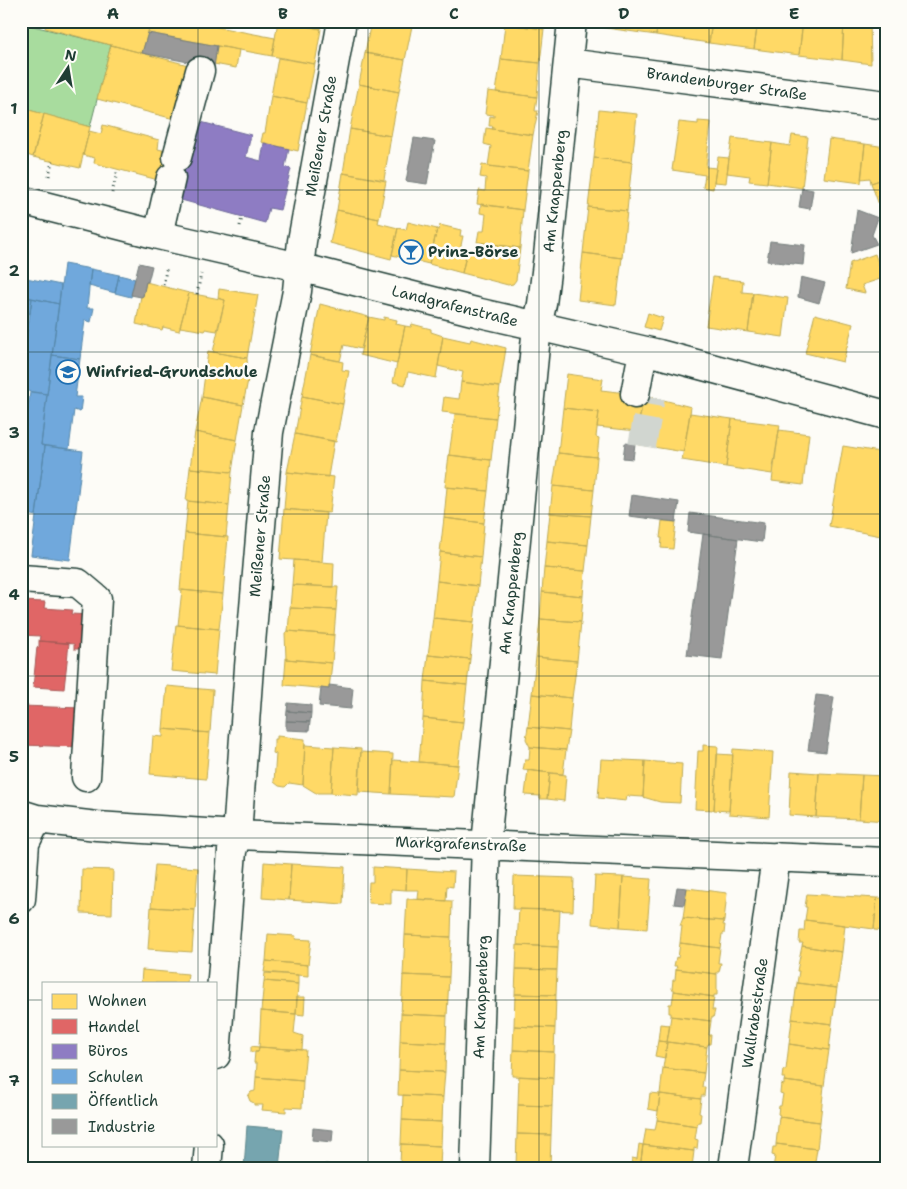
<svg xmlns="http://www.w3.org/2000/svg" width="907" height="1189" font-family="'Shantell Sans',sans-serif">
<rect width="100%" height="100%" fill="#fdfcf7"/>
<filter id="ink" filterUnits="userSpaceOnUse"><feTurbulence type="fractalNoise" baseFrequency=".02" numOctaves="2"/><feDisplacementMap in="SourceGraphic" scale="10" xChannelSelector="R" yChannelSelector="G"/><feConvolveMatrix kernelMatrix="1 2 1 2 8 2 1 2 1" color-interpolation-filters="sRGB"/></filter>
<g filter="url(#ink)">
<path fill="#a8dc9e" stroke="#648c69" d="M 21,23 L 111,45 L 90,127 L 21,108 Z"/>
<path fill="#ffd966" stroke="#bcaa57" d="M 47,21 L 100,21 L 124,27 L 130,21 L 151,21 L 142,53 L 45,28 Z
M 151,21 L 186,21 L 275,38 L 272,56 L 148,33 Z
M 278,21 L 321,29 L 315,64 L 272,56 Z
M 280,21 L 323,21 L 321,29 Z
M 371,21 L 390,21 L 412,26 L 405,60 L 365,53 Z
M 390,21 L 413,21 L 412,26 Z
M 501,21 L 545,21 L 544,29 L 505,24 L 501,24 Z
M 600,21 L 658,21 L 656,35 L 599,27 Z
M 658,21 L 712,21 L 709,43 L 656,35 Z
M 712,21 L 758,21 L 754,49 L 709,43 Z
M 758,21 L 803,21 L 799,55 L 754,49 Z
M 803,21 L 844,22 L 842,60 L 799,55 Z
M 834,21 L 870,21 L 871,64 L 842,60 L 844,22 Z
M 505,24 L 544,29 L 540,63 L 501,59 Z
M 111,45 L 192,66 L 182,121 L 97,99 Z
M 217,46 L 239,50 L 236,68 L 214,64 Z
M 365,53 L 405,60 L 399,92 L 359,84 Z
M 278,58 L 315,64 L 307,103 L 271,96 Z
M 501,59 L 540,63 L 537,97 L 496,92 Z
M 359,84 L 399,92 L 391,136 L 350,129 Z
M 488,91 L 537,97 L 535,111 L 538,111 L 533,135 L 492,129 L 493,126 L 489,126 L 490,116 L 494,117 L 494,115 L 485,114 Z
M 271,96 L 307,103 L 298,151 L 261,142 L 263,133 L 265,133 Z
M 21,108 L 44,114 L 33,157 L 21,153 Z
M 599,110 L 637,114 L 632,162 L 594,158 Z
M 44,114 L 90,127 L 80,168 L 33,157 Z
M 698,121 L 711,122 L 706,167 L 716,168 L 713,189 L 703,187 L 705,175 L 672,170 L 679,122 L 698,124 Z
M 103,125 L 159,140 L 158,149 L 170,152 L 162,181 L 94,163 L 95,158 L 83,155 L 89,131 L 101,134 Z
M 486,128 L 533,135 L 528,171 L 488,166 L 491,146 L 484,144 Z
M 350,129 L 391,136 L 384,180 L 343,173 Z
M 792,135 L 808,137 L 802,188 L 767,183 L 772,143 L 790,146 Z
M 732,138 L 772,143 L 767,183 L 749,181 L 750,176 L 727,173 Z
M 829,139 L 865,144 L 861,183 L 824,178 Z
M 865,144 L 886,147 L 886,178 L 871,183 L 870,178 L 861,179 Z
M 718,157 L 729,158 L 726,183 L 714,182 Z
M 594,158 L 632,162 L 627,211 L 588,207 Z
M 482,165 L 528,171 L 523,210 L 477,204 L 479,190 L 485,191 L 486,178 L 480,177 Z
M 343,173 L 386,181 L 379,219 L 337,210 Z
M 886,178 L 886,224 L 871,183 Z
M 481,204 L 523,210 L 520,248 L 477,242 L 479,231 L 484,231 L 486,214 L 480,213 Z
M 588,207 L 627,211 L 622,258 L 583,253 Z
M 337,210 L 379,219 L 378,223 L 398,228 L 391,259 L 330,243 Z
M 408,222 L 437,229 L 429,264 L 392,255 L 398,228 L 406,230 Z
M 440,225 L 461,230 L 460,236 L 463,236 L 460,250 L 467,251 L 462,273 L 429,264 L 437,229 L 439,230 Z
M 482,243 L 520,248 L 516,280 L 513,284 L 508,285 L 462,273 L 467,251 L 480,255 Z
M 583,253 L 622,258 L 616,305 L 578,300 Z
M 875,254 L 881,271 L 886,269 L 886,277 L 862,285 L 865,293 L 846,289 L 850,263 Z
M 713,277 L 743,281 L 742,292 L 753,293 L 748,332 L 706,326 Z
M 146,282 L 189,293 L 179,331 L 163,327 L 162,330 L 136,324 L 141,296 L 143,296 Z
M 219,289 L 258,295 L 247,358 L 213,352 L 225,300 L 218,298 Z
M 189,293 L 225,300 L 217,331 L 205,329 L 205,331 L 180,327 Z
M 753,293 L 788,298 L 783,337 L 748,332 Z
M 320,304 L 369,317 L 361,349 L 344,345 L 340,361 L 310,355 Z
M 648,313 L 663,318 L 659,331 L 644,327 Z
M 815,314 L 853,324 L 843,362 L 805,353 Z
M 369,317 L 384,320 L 384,317 L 397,320 L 396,324 L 405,326 L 397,364 L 360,355 Z
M 412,324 L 431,329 L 431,332 L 443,336 L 436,378 L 408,372 L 405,385 L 393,382 L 405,326 L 411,327 Z
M 443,336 L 470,342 L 471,339 L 506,348 L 500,387 L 461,382 L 463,372 L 438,366 Z
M 208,351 L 247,358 L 248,380 L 243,405 L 202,397 Z
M 310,355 L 343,362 L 342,370 L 349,371 L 343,404 L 302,396 Z
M 567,374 L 603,379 L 601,390 L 644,395 L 637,431 L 597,427 L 599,412 L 563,408 Z
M 461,382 L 500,387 L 496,418 L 442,412 L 444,397 L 459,399 Z
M 644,395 L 691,407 L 684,452 L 635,444 Z
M 302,396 L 343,404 L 336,442 L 295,434 Z
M 202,397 L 243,405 L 237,440 L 195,432 Z
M 563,408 L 599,412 L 596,437 L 599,438 L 597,457 L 558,453 Z
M 690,413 L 732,419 L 726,467 L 682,460 Z
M 455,414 L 496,418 L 491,460 L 449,455 Z
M 732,419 L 780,425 L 772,474 L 726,467 Z
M 779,430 L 809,434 L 803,485 L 772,481 Z
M 195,432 L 237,440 L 232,472 L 190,468 Z
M 295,434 L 334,441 L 328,477 L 287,472 Z
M 843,446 L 886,453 L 886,537 L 829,526 Z
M 558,453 L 597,457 L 594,490 L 553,486 Z
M 449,455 L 491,460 L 488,491 L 445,487 Z
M 190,468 L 232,472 L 229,505 L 186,501 Z
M 287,472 L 334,477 L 330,513 L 284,509 Z
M 553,486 L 594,490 L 591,516 L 550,513 Z
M 447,487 L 488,491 L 484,523 L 444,518 Z
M 188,501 L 229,505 L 226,537 L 185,533 Z
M 284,509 L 326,513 L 322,562 L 280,559 Z
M 550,513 L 591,516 L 588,545 L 547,541 Z
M 444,518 L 484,523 L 481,557 L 440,552 Z
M 662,521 L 676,522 L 673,549 L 661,548 L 662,538 L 660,538 Z
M 185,533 L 228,537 L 223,594 L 180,590 Z
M 547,541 L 588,545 L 585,571 L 544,568 Z
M 440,552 L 481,557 L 478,586 L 437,581 Z
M 294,560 L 334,563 L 333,587 L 292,585 Z
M 544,568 L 585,571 L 583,596 L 542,592 Z
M 437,581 L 478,586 L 474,622 L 433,618 Z
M 292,585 L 338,587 L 336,610 L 290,608 Z
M 182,590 L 223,594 L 219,629 L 178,625 Z
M 542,592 L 583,596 L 581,622 L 540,619 Z
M 290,608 L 336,610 L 334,635 L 288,631 Z
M 433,618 L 474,622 L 470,659 L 428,655 Z
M 540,619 L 581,622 L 577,661 L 536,657 Z
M 176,625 L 219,629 L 215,675 L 171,671 Z
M 288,631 L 334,635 L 332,663 L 286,659 L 285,633 Z
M 428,655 L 470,659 L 467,685 L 425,681 Z
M 536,657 L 577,661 L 572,698 L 532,694 Z
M 286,659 L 332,663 L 329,689 L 284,685 Z
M 425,681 L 467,685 L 463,722 L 423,718 Z
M 167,686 L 213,690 L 210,733 L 163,729 Z
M 532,694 L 572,698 L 569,731 L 528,727 Z
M 423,718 L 463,722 L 458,765 L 419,762 Z
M 528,727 L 569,731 L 566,750 L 530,747 L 526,739 Z
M 163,729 L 210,733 L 206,779 L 150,774 L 153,736 L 163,737 Z
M 277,736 L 305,739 L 303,785 L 289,783 L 285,787 L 279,786 L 274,782 L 276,754 L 273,753 L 274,746 L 274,739 L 277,739 Z
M 305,745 L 334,747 L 331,793 L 316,793 L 303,785 Z
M 703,745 L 718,746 L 714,810 L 695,809 L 698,751 L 703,751 Z
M 334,747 L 361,749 L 358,795 L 331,793 Z
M 530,747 L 566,750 L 563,774 L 523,770 L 525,760 L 529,760 Z
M 733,749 L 773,752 L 769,817 L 729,814 Z
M 361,752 L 393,754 L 391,794 L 359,792 Z
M 717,754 L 733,755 L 729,811 L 714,810 Z
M 601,759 L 645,761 L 643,797 L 627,796 L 626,801 L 598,798 Z
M 393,760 L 458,765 L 454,797 L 391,794 Z
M 645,761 L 682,764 L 680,803 L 660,802 L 643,797 Z
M 528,770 L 550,773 L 547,799 L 540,799 L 540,796 L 525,795 Z
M 791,771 L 819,773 L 816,817 L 789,815 Z
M 550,773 L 566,775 L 564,801 L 547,799 Z
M 819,773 L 862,775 L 859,819 L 816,817 Z
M 862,775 L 886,776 L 886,821 L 859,819 Z
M 264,862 L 291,864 L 289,900 L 262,898 Z
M 291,864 L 345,867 L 343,904 L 289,900 Z
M 155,865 L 198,868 L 195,910 L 151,907 Z
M 373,867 L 407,869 L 406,890 L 391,889 L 391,904 L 368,903 L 369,882 L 373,882 Z
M 82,869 L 113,870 L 112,914 L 81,913 Z
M 407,869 L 454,872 L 453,887 L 447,886 L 446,901 L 418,899 L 419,890 L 406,890 Z
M 514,876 L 574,878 L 573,911 L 513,909 Z
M 595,876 L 623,877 L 620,927 L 592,924 Z
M 623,877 L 651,879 L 647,929 L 620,927 Z
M 687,888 L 727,893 L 724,921 L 683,918 Z
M 807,894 L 877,898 L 874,929 L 805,920 L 807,907 L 805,907 Z
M 877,898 L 886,898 L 886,931 L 874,930 Z
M 407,899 L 452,901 L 451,937 L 405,935 Z
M 151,907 L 195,910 L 192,952 L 148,949 Z
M 519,909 L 560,910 L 558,947 L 517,945 Z
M 683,918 L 724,921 L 723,925 L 725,925 L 724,934 L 722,934 L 720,948 L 680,943 L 682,926 L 680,926 Z
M 805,920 L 845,925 L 842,952 L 802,946 L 803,943 L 799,943 L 800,931 L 804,931 Z
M 268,934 L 296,936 L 295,939 L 311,940 L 308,965 L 266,961 Z
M 405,935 L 451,937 L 449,977 L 403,975 Z
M 680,943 L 720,948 L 718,963 L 721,963 L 719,972 L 717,972 L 717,974 L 676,969 L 677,966 L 674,966 L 676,957 L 678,958 Z
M 517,945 L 558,947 L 557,970 L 516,969 Z
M 802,946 L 842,952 L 837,988 L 797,983 L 799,971 L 797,971 Z
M 266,961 L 308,965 L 308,976 L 264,972 Z
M 516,969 L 557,970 L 556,995 L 515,994 Z
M 676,969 L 717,974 L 717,995 L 714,995 L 714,997 L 674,991 L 674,989 L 672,989 L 673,980 L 675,980 Z
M 142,970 L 188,974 L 187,983 L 141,983 Z
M 265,973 L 298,975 L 298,984 L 264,981 Z
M 403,975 L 449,977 L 447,1016 L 401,1014 Z
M 264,981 L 298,984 L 296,1014 L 261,1011 Z
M 797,983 L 837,988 L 832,1024 L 792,1019 Z
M 674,991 L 714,997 L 712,1010 L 715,1010 L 713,1018 L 711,1018 L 711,1021 L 671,1016 L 671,1013 L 669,1013 L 669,1004 L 672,1004 Z
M 515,994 L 556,995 L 555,1028 L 514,1026 Z
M 297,997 L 305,997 L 304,1015 L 296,1014 Z
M 261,1011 L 296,1014 L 294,1033 L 303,1036 L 302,1050 L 259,1047 Z
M 401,1014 L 447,1016 L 446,1043 L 400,1041 Z
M 671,1016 L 711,1021 L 709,1035 L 711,1035 L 710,1044 L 708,1044 L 707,1047 L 667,1042 Z
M 792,1019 L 832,1024 L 829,1050 L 789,1044 Z
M 660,1024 L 670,1025 L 667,1042 L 658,1041 Z
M 514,1026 L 555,1028 L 554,1052 L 513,1050 Z
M 400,1041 L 446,1043 L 445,1072 L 399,1070 Z
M 658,1041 L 667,1042 L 665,1058 L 655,1056 Z
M 667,1042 L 707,1047 L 704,1073 L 663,1068 Z
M 789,1044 L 829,1050 L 824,1086 L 784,1081 L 785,1078 L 782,1078 L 783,1070 L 786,1070 Z
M 251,1046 L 259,1047 L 258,1052 L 251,1052 Z
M 259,1047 L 306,1050 L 303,1081 L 256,1077 L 257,1063 L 254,1063 L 255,1052 L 258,1052 Z
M 513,1050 L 554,1052 L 553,1078 L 512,1076 Z
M 663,1068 L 704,1073 L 702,1087 L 705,1087 L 704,1096 L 701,1096 L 701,1099 L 660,1094 Z
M 399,1070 L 445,1072 L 443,1097 L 398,1095 Z
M 519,1076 L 553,1078 L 552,1106 L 518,1105 Z
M 256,1077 L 303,1081 L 302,1108 L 286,1107 L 286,1112 L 262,1110 L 263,1105 L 254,1105 L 254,1103 L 250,1101 L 248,1096 L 251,1092 L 255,1091 Z
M 784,1081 L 824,1086 L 820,1122 L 779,1117 L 780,1115 L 778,1114 L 779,1106 L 781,1106 L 783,1094 L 780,1093 L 781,1084 L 784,1085 Z
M 650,1093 L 660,1094 L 658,1111 L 648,1109 Z
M 660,1094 L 701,1099 L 699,1113 L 701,1114 L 700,1122 L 698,1122 L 697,1126 L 657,1120 Z
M 403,1095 L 443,1097 L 442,1122 L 402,1120 Z
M 518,1105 L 552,1106 L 551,1135 L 517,1134 Z
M 779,1117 L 820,1122 L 817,1149 L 776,1144 Z
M 402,1120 L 442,1122 L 441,1146 L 401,1144 Z
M 657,1120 L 697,1126 L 695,1139 L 698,1140 L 697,1149 L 694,1148 L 694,1151 L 643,1145 L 646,1129 L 655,1130 Z
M 517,1134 L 551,1135 L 550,1167 L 516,1166 Z
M 401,1144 L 441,1146 L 440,1168 L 409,1168 L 409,1164 L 400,1163 Z
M 639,1144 L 643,1145 L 640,1168 L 631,1167 L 632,1158 L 637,1159 Z
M 776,1144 L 817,1149 L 814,1168 L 773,1168 L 775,1156 L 772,1155 L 773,1147 L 776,1147 Z
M 643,1145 L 694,1151 L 692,1167 L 694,1168 L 640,1168 Z
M 516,1166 L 550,1167 L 550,1168 L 516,1168 Z"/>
<path fill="#e06666" stroke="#a65a57" d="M 21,601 L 45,602 L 44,608 L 72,610 L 71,614 L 91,615 L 87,649 L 74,649 L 74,644 L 39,641 L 40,636 L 21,635 Z
M 39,641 L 69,643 L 64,689 L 33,687 L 37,647 L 39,648 Z
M 21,706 L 82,708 L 81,747 L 21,745 Z"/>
<path fill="#8e7cc3" stroke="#6d6998" d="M 197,121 L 251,135 L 246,157 L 261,161 L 264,143 L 289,149 L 285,167 L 291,169 L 280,210 L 269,208 L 265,223 L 174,198 L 169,155 Z"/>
<path fill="#6fa8dc" stroke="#5788aa" d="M 64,264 L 91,269 L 87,308 L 94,308 L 91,322 L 85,320 L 80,359 L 52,355 Z
M 91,269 L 119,275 L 115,293 L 89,286 Z
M 119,275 L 135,279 L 131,297 L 115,293 Z
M 21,277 L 61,285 L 59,304 L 21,296 Z
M 21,296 L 32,298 L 30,314 L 21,312 Z
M 32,298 L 59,304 L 47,394 L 21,390 L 21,378 Z
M 52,355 L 80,359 L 75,397 L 82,397 L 80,412 L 74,410 L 69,449 L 41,445 Z
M 30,392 L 47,394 L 41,445 L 45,446 L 36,516 L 21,513 L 21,462 Z
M 45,446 L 83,451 L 70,560 L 31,555 Z"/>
<path fill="#76a5af" stroke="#5c868a" d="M 247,1126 L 283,1129 L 279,1168 L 244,1168 Z
M 325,1164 L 358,1168 L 324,1168 Z"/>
<path fill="#999" stroke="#747d7b" d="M 148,33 L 217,46 L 214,67 L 142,53 Z
M 414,138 L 435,141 L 427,184 L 406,181 Z
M 802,188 L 813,190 L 810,209 L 799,207 Z
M 857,210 L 878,218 L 872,235 L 877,244 L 851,253 Z
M 770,241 L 805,245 L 803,265 L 767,261 Z
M 139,263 L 152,266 L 148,282 L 146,282 L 143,296 L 141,297 L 131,295 Z
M 801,277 L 825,283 L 819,303 L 798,297 Z
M 625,443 L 635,444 L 633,459 L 623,458 Z
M 632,495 L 679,502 L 676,522 L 629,516 Z
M 690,513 L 764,523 L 762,542 L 688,532 Z
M 703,534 L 738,539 L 722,659 L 687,655 Z
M 329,685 L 353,688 L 351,709 L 319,706 L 321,688 L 329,689 Z
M 816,695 L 834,697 L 826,752 L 808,750 Z
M 288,703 L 311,705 L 311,713 L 287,711 Z
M 287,711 L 311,713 L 310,722 L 286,721 Z
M 286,721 L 310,722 L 309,731 L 286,730 Z
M 677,887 L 687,888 L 684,905 L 674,904 Z
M 313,1128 L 333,1130 L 332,1142 L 312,1140 Z"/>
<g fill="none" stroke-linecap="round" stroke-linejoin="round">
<path stroke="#d1d6d0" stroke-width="28" stroke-dasharray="28 14" stroke-linecap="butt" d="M 642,446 L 651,397"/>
<g stroke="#1f3d34" stroke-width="31">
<path id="minor" d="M 568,63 L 886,105
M 177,157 L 200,71
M 21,200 L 158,235 L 299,267 L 476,312 L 659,354 L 886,415
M 158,235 L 171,178
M 635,394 L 643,351
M 21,579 L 78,583 L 97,599 L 86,777
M 21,814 L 37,819 L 97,826 L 237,835 L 886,862
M 21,899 L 25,843 L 37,819
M 216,1055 L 232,851 L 237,835 L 249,667 L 269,432 L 297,291 L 302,241 L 342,21
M 207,1168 L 209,1145
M 475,1168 L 486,844 L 537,326 L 542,304 L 548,256 L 572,21
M 733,1168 L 776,857"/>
</g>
<path stroke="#1f3d34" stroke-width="3" stroke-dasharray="1 4" stroke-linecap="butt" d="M 49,176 L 52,161
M 112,193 L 118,169
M 240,226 L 242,217
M 163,285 L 167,266
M 197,294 L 201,274"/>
<use href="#minor" stroke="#fdfcf7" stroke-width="28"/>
</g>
</g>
<path fill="none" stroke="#1f3d34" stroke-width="1" stroke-opacity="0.55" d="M 198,21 L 198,983M 368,21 L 368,1168M 539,21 L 539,1168M 709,21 L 709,1168M 21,190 L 886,190M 21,352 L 886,352M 21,514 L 886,514M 21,676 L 886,676M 21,838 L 886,838M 21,1000 L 44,1000M 216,1000 L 886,1000M 198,1145 L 198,1168"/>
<defs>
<g id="bar-ring" transform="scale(1.25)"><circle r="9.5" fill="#fdfcf7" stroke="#1f6fb2" stroke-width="1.5"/><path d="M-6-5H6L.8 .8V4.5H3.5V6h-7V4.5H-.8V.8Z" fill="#1f6fb2"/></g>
<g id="school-ring" transform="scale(1.25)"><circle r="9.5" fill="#fdfcf7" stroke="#1f6fb2" stroke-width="1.5"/><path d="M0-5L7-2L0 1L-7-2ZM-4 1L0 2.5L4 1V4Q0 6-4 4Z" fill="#1f6fb2"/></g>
</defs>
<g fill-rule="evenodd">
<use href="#bar-ring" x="411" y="252"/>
<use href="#school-ring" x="68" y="372"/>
</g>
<g text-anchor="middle" stroke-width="5" stroke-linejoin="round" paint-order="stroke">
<g font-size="15" fill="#1f3d34" stroke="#fdfcf7">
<text transform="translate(727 84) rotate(8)" y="5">Brandenburger Straße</text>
<text transform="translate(321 136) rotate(-80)" y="5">Meißener Straße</text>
<text transform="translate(555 191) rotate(-84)" y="5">Am Knappenberg</text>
<text transform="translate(455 306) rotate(14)" y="5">Landgrafenstraße</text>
<text transform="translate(260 536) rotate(-85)" y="5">Meißener Straße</text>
<text transform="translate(511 593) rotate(-84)" y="5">Am Knappenberg</text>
<text transform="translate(461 844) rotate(2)" y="5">Markgrafenstraße</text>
<text transform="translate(481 997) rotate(-88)" y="5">Am Knappenberg</text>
<text transform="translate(755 1013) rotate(-82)" y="5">Wallrabestraße</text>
</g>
<g font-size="15" font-weight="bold" fill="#1f3d34" stroke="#fdfcf7" text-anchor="start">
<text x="428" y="257">Prinz-Börse</text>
<text x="86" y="377">Winfried-Grundschule</text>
</g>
</g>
<rect width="907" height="1189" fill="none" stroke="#fdfcf7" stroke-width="55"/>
<rect x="42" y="982" width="175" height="165" fill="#fdfcf7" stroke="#a4b0a9"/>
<rect x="52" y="994" width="25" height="15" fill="#ffd966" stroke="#a4b0a9"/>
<text x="88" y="1006" font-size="15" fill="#1f3d34">Wohnen</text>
<rect x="52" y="1019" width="25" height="15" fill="#e06666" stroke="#a4b0a9"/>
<text x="88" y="1032" font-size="15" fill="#1f3d34">Handel</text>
<rect x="52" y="1044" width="25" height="15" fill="#8e7cc3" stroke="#a4b0a9"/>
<text x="88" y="1056" font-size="15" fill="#1f3d34">Büros</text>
<rect x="52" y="1069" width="25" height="15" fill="#6fa8dc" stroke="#a4b0a9"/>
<text x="88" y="1082" font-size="15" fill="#1f3d34">Schulen</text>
<rect x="52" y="1094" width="25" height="15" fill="#76a5af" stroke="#a4b0a9"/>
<text x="88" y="1106" font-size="15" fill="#1f3d34">Öffentlich</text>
<rect x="52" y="1119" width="25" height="15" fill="#999999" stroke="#a4b0a9"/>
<text x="88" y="1132" font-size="15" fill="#1f3d34">Industrie</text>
<g transform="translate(68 68) rotate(12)" stroke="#fdfcf7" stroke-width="4" paint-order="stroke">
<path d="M0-4L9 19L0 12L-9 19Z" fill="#1f3d34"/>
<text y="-8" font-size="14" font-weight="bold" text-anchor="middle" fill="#1f3d34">N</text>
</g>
<rect x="28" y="28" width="852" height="1134" fill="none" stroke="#1f3d34" stroke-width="2"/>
<g font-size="16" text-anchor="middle" font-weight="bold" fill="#1f3d34">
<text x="113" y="19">A</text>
<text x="283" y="19">B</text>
<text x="454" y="19">C</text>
<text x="624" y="19">D</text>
<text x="794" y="19">E</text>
<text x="14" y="114">1</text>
<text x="14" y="276">2</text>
<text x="14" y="438">3</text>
<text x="14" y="600">4</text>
<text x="14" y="762">5</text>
<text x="14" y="924">6</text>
<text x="14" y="1086">7</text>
</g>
</svg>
